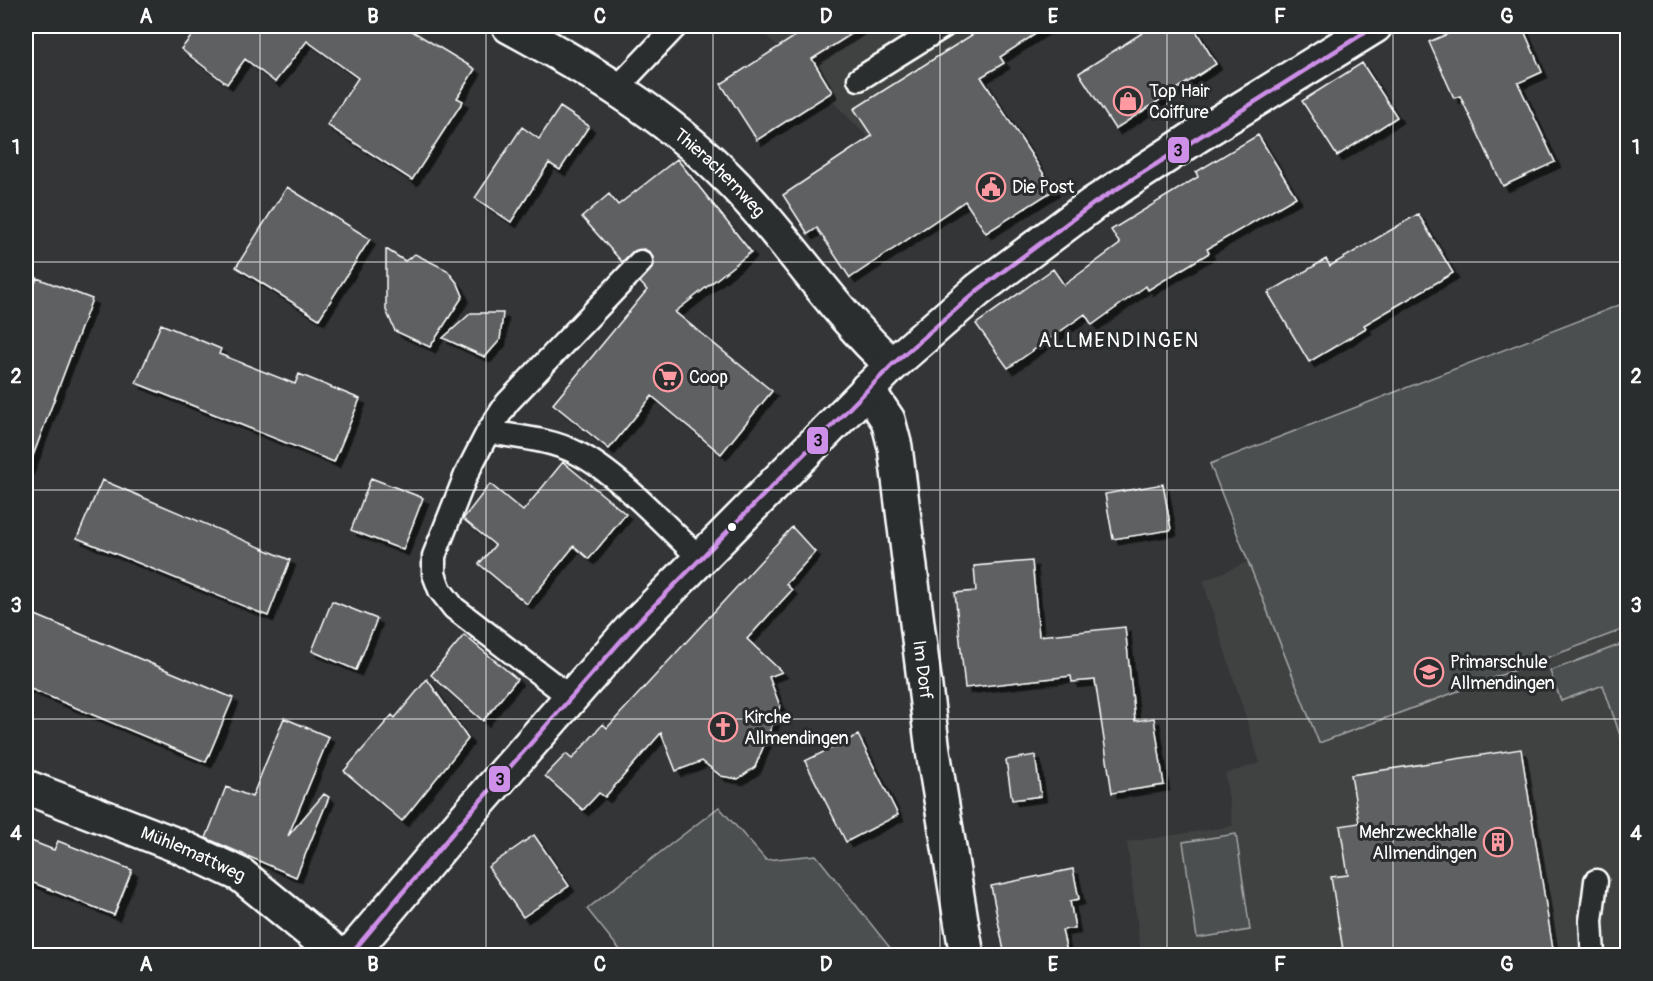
<svg xmlns="http://www.w3.org/2000/svg" width="1653" height="981" font-family="Pangolin,sans-serif">
<defs>
<filter id="shadow"><feDropShadow dx="5.5" dy="5.5" stdDeviation="0" flood-color="#0009"/></filter>
</defs>
<rect width="100%" height="100%" fill="#333536"/>
<filter id="ink" filterUnits="userSpaceOnUse"><feTurbulence type="fractalNoise" baseFrequency=".0167" numOctaves="2"/><feDisplacementMap in="SourceGraphic" scale="12" xChannelSelector="R" yChannelSelector="G"/><feConvolveMatrix kernelMatrix="1 2 1 2 8 2 1 2 1" color-interpolation-filters="sRGB"/></filter>
<g filter="url(#ink)">
<path fill="#404243" d="M 757,26 L 984,26 L 1009,64 L 881,150 Z
M 1627,302 L 1627,955 L 1141,955 L 1127,842 L 1233,826 L 1225,774 L 1260,763 L 1203,581 L 1248,562 L 1210,464 Z"/>
<path fill="#4c4f50" stroke="#a6a7a8" stroke-width="1.5" d="M 1627,302 L 1627,628 L 1319,743 L 1210,464 Z
M 1627,642 L 1628,642 L 1627,756 L 1603,685 L 1561,701 L 1550,671 Z
M 719,807 L 766,860 L 816,855 L 891,949 L 880,956 L 624,955 L 587,909 Z
M 1236,834 L 1250,930 L 1197,938 L 1183,842 Z"/>
<path fill="#5f6162" stroke="#fff" stroke-width="1.5" filter="url(#shadow)" d="M 200,26 L 404,26 L 475,69 L 457,98 L 463,101 L 412,180 L 327,125 L 358,78 L 307,41 L 275,82 L 245,59 L 227,84 L 181,49 Z
M 811,26 L 864,26 L 812,59 L 832,92 L 757,140 L 721,84 Z
M 986,26 L 1048,26 L 1000,57 L 1004,63 L 981,77 L 1054,190 L 986,233 L 965,201 L 850,278 L 817,228 L 808,234 L 783,195 L 872,136 L 854,109 Z
M 1153,26 L 1193,26 L 1216,64 L 1115,129 L 1079,73 Z
M 1466,26 L 1522,26 L 1542,72 L 1518,83 L 1555,162 L 1503,186 L 1460,96 L 1454,98 L 1429,42 Z
M 1362,63 L 1397,117 L 1337,156 L 1302,101 Z
M 560,107 L 589,126 L 560,170 L 549,163 L 511,222 L 475,198 L 522,127 L 539,139 Z
M 1258,135 L 1296,197 L 1207,249 L 1209,253 L 1148,290 L 1146,286 L 1092,325 L 1085,314 L 1008,368 L 976,324 L 1053,269 L 1064,285 L 1120,244 L 1111,230 L 1198,177 L 1196,172 Z
M 677,159 L 751,252 L 675,312 L 772,391 L 721,454 L 652,396 L 609,449 L 553,404 L 647,290 L 640,282 L 654,265 L 651,253 L 644,249 L 632,252 L 622,262 L 582,217 L 609,194 L 618,205 Z
M 287,187 L 370,239 L 319,319 L 236,267 Z
M 1418,214 L 1453,273 L 1364,325 L 1366,328 L 1309,362 L 1268,293 L 1326,259 L 1330,266 Z
M 386,249 L 405,261 L 415,254 L 447,270 L 458,284 L 463,296 L 430,347 L 395,331 L 386,310 Z
M 37,278 L 92,299 L 28,469 L 26,469 L 26,307 Z
M 471,313 L 503,313 L 500,340 L 485,357 L 443,338 Z
M 161,324 L 221,349 L 219,354 L 295,384 L 299,374 L 360,399 L 334,462 L 136,383 Z
M 563,462 L 626,514 L 589,559 L 574,546 L 527,604 L 479,564 L 495,545 L 463,519 L 490,484 L 523,511 Z
M 371,478 L 423,498 L 403,550 L 351,530 Z
M 102,480 L 290,560 L 268,616 L 77,538 Z
M 1163,484 L 1171,530 L 1113,539 L 1105,494 Z
M 792,527 L 815,552 L 786,584 L 792,590 L 747,639 L 782,672 L 769,677 L 780,706 L 755,767 L 738,779 L 721,776 L 702,761 L 676,771 L 661,733 L 605,797 L 599,793 L 583,810 L 545,776 L 566,754 L 572,759 L 603,724 L 607,728 Z
M 1032,561 L 1039,636 L 1125,627 L 1135,721 L 1154,718 L 1164,785 L 1112,793 L 1095,680 L 1072,682 L 1071,676 L 965,688 L 955,593 L 976,591 L 974,566 Z
M 332,601 L 377,619 L 356,670 L 312,651 Z
M 26,611 L 233,698 L 206,762 L 26,687 Z
M 464,635 L 517,679 L 483,721 L 431,675 Z
M 427,679 L 468,739 L 402,821 L 344,771 L 392,715 L 395,718 Z
M 284,718 L 329,737 L 288,836 L 324,794 L 329,797 L 296,877 L 206,838 L 226,787 L 252,797 Z
M 858,735 L 898,815 L 846,842 L 805,761 Z
M 1521,749 L 1554,956 L 1344,956 L 1331,877 L 1348,875 L 1340,826 L 1359,823 L 1351,775 Z
M 1035,755 L 1041,796 L 1012,800 L 1006,760 Z
M 534,835 L 569,886 L 523,917 L 488,867 Z
M 26,839 L 54,850 L 58,841 L 132,870 L 114,915 L 26,880 Z
M 1073,869 L 1079,899 L 1070,901 L 1075,928 L 1062,930 L 1067,952 L 1051,956 L 1005,956 L 991,886 Z"/>
<g fill="none" stroke-linecap="round" stroke-linejoin="round">
<g stroke="#fff" stroke-width="27">
<path id="service" d="M 859,79 L 944,26
M 617,88 L 676,26
M 488,432 C 518,437 550,439 577,453 C 619,474 664,525 699,557
M 570,697 L 454,608 L 440,590 L 434,574 L 434,556 L 466,475 L 488,432 L 507,403 L 641,262
M 1593,956 L 1591,921 L 1596,881"/>
</g>
<g stroke="#fff" stroke-width="38">
<g id="minor">
<path id="s1" d="M 509,26 C 588,69 665,114 729,179 C 787,237 831,309 892,365"/>
<path id="s2" d="M 867,389 L 888,420 L 895,447 L 933,751 L 967,956"/>
<path id="s3" d="M 26,787 L 179,846 L 241,875 L 340,956"/>
</g>
</g>
<g stroke="#fff" stroke-width="38">
<path id="tertiary" d="M 349,956 L 467,816 L 633,627 L 892,365 L 978,290 L 1093,204 L 1197,136 L 1375,26"/>
</g>
<use href="#service" stroke="#2a2d2e" stroke-width="22"/>
<use href="#minor" stroke="#2a2d2e" stroke-width="33"/>
<use href="#tertiary" stroke="#2a2d2e" stroke-width="33"/>
<g stroke="#2a2d2e" stroke-width="9">
<path id="bus-1" d="M 349,956 L 467,816 L 633,627 L 892,365 L 978,290 L 1093,204 L 1375,26"/>
</g>
<use href="#bus-1" stroke="#ce8fe9" stroke-width="4.5"/>
</g>
</g>
<path fill="none" stroke="#fff" stroke-width="1.5" stroke-opacity="0.55" d="M 260,26 L 260,956M 486,26 L 486,956M 713,26 L 713,956M 940,26 L 940,956M 1167,26 L 1167,956M 1393,26 L 1393,956M 26,262 L 1628,262M 26,490 L 1628,490M 26,719 L 1628,719"/>
<defs>
<g id="shop-ring" transform="scale(1.5)"><circle r="9.5" fill="#2a2d2e" stroke="#ff9aa2" stroke-width="1.5"/><path d="M-5-2.5h2.3a2.7 3.5 0 0 1 5.4 0H5L5.5 6h-11ZM-1.5-2.5h3a1.5 2.3 0 0 0-3 0Z" fill="#ff9aa2"/></g>
<g id="civic-ring" transform="scale(1.5)"><circle r="9.5" fill="#2a2d2e" stroke="#ff9aa2" stroke-width="1.5"/><path d="M-.6-6.5H3V-4.5H.6V-3L4-1V1h2V6H-6V1h2V-1L-.6-3ZM-1.2 2.5V6h2.4V2.5Z" fill="#ff9aa2"/></g>
<g id="supermarket-ring" transform="scale(1.5)"><circle r="9.5" fill="#2a2d2e" stroke="#ff9aa2" stroke-width="1.5"/><path d="M-6-5.5h2.5l.6 2H6L4.5 2H-2.5L-4.4-4H-6ZM-1.5 3.2a1.3 1.3 0 1 0 .1 0ZM3 3.2a1.3 1.3 0 1 0 .1 0Z" fill="#ff9aa2"/></g>
<g id="school-ring" transform="scale(1.5)"><circle r="9.5" fill="#2a2d2e" stroke="#ff9aa2" stroke-width="1.5"/><path d="M0-5L7-2L0 1L-7-2ZM-4 1L0 2.5L4 1V4Q0 6-4 4Z" fill="#ff9aa2"/></g>
<g id="church-ring" transform="scale(1.5)"><circle r="9.5" fill="#2a2d2e" stroke="#ff9aa2" stroke-width="1.5"/><path d="M-1.2-6h2.4v3.5h3.3v2.4h-3.3V6h-2.4V-.1h-3.3v-2.4h3.3Z" fill="#ff9aa2"/></g>
<g id="building-ring" transform="scale(1.5)"><circle r="9.5" fill="#2a2d2e" stroke="#ff9aa2" stroke-width="1.5"/><path d="M-4-6H4V6H1V3H-1V6H-4ZM-2.5-4.3h1.7v1.8h-1.7ZM.8-4.3h1.7v1.8H.8ZM-2.5-1h1.7V.8h-1.7ZM.8-1h1.7V.8H.8Z" fill="#ff9aa2"/></g>
</defs>
<g fill-rule="evenodd">
<use href="#shop-ring" x="1128" y="101"/>
<use href="#civic-ring" x="991" y="187"/>
<use href="#supermarket-ring" x="668" y="377"/>
<use href="#school-ring" x="1429" y="672"/>
<use href="#church-ring" x="723" y="727"/>
<use href="#building-ring" x="1498" y="842"/>
</g>
<circle fill="#fff" stroke="#2a2d2e" stroke-width="2" cx="732" cy="527" r="5"/>
<g text-anchor="middle" stroke-width="6" stroke-linejoin="round" paint-order="stroke">
<g font-size="18" fill="#fff" stroke="#2a2d2e" text-anchor="start">
<text x="1149" y="97">Top Hair<tspan x="1149" dy="21">Coiffure</tspan></text>
<text x="1012" y="193">Die Post</text>
<text x="689" y="383">Coop</text>
<text x="1450" y="668">Primarschule<tspan x="1450" dy="21">Allmendingen</tspan></text>
<text x="744" y="723">Kirche<tspan x="744" dy="21">Allmendingen</tspan></text>
<text x="1477" y="838" text-anchor="end">Mehrzweckhalle<tspan x="1477" dy="21">Allmendingen</tspan></text>
</g>
<g font-size="18" fill="#fff" stroke="#2a2d2e">
<text dy="6" stroke="none"><textPath href="#s1" startOffset="258">Thierachernweg</textPath></text>
<text dy="6" stroke="none"><textPath href="#s2" startOffset="290">Im Dorf</textPath></text>
<text dy="6" stroke="none"><textPath href="#s3" startOffset="180">Mühlemattweg</textPath></text>
</g>
<g font-size="20" letter-spacing="1.5" fill="#fff" stroke="#2a2d2e">
<text x="1119" y="347">ALLMENDINGEN</text>
</g>
</g>
<g stroke="#2a2d2e" stroke-width="2">
<rect x="1167" y="136" width="23" height="28" rx="6" fill="#ce8fe9"/>
<rect x="806" y="426" width="23" height="29" rx="6" fill="#ce8fe9"/>
<rect x="488" y="765" width="23" height="28" rx="6" fill="#ce8fe9"/>
</g>
<g font-size="16" text-anchor="middle" font-weight="bold" fill="#111">
<text x="1178" y="156">3</text>
<text x="818" y="446">3</text>
<text x="500" y="785">3</text>
</g>
<rect width="1653" height="981" fill="none" stroke="#2a2d2e" stroke-width="66"/>
<rect x="33" y="33" width="1587" height="915" fill="none" stroke="#fff" stroke-width="2"/>
<g font-size="20" text-anchor="middle" font-weight="bold" fill="#fff">
<text x="146" y="23">A</text>
<text x="373" y="23">B</text>
<text x="600" y="23">C</text>
<text x="826" y="23">D</text>
<text x="1053" y="23">E</text>
<text x="1280" y="23">F</text>
<text x="1507" y="23">G</text>
<text x="16" y="154">1</text>
<text x="1636" y="154">1</text>
<text x="16" y="383">2</text>
<text x="1636" y="383">2</text>
<text x="16" y="612">3</text>
<text x="1636" y="612">3</text>
<text x="16" y="840">4</text>
<text x="1636" y="840">4</text>
<text x="146" y="971">A</text>
<text x="373" y="971">B</text>
<text x="600" y="971">C</text>
<text x="826" y="971">D</text>
<text x="1053" y="971">E</text>
<text x="1280" y="971">F</text>
<text x="1507" y="971">G</text>
</g>
</svg>
